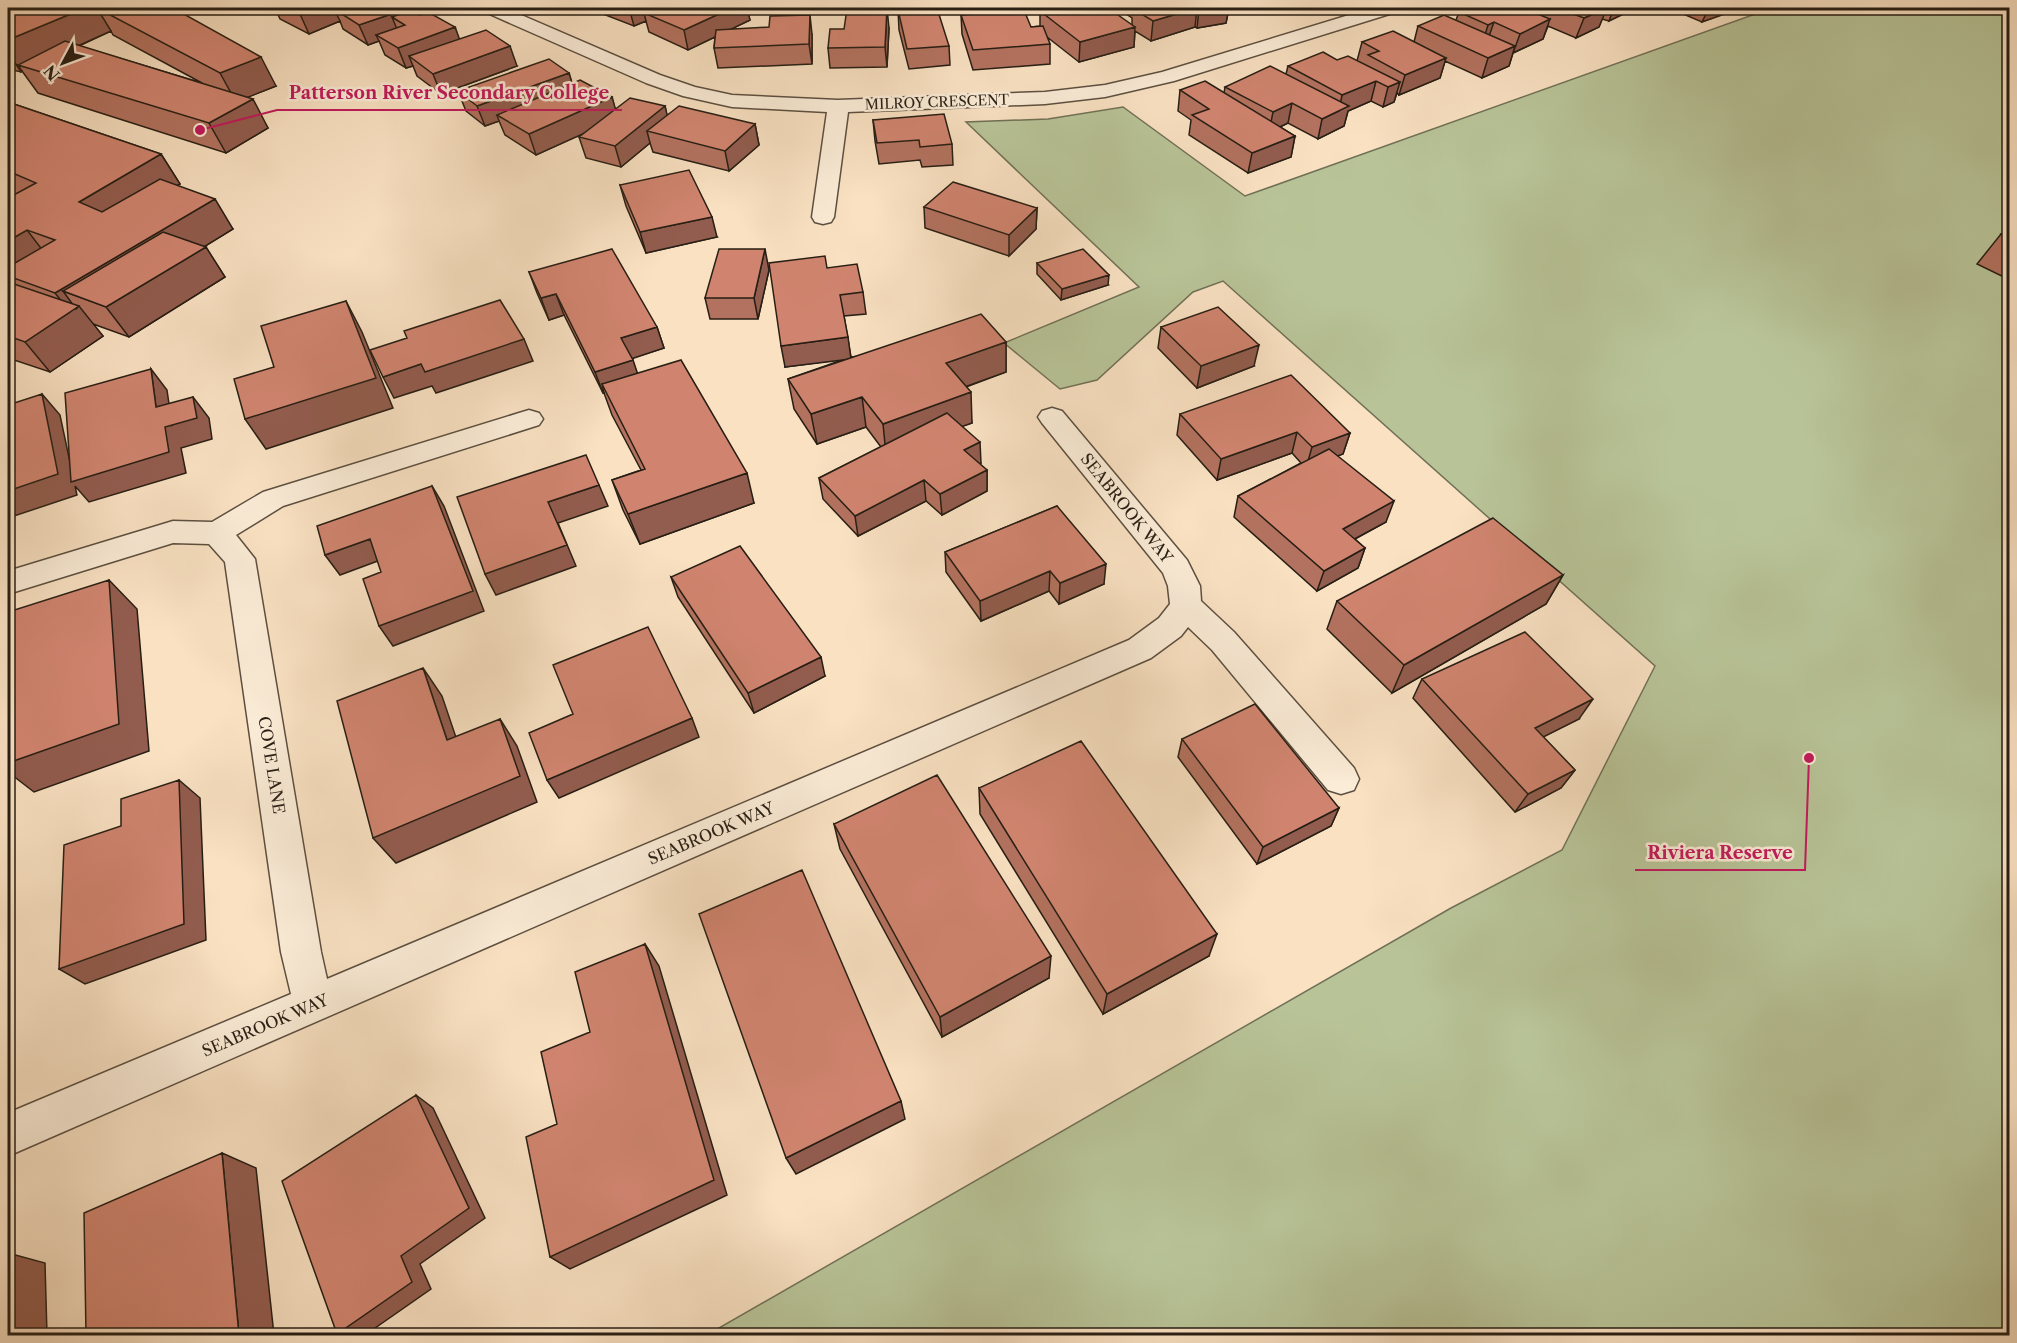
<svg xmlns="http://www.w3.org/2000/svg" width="2017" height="1343" font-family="'Libre Caslon Text',serif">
<rect width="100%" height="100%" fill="#f9e1c2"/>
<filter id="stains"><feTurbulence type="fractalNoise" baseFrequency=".00333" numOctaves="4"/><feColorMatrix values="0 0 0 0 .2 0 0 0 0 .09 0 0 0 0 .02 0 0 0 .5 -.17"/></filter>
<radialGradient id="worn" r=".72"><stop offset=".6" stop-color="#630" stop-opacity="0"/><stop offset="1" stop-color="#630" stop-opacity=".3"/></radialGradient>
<path fill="#b8c498" stroke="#707156" stroke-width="1.5" d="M 1772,8 L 2009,8 L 2009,1335 L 705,1336 L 1451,908 L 1562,850 L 1655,666 L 1223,281 L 1193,292 L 1097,380 L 1060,389 L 1004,343 L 1139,287 L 966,122 L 1048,119 L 1123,107 L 1245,196 Z"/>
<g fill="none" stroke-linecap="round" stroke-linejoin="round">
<g stroke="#5c4f40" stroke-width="3">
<path id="minor" d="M 482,8 L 505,8 L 660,75 L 695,87 L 732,95 L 838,100 L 1045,92 L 1105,85 L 1162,72 L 1372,8 L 1399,8 L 1396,12 L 1174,81 L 1105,97 L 1045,104 L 848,112 L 834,217 L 831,222 L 823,224 L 815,222 L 812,217 L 827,112 L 732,107 L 683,96 L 646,83 L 485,12 Z
M 1052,408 L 1062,411 L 1187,560 L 1200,586 L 1201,601 L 1234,632 L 1354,768 L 1359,779 L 1354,790 L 1341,794 L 1328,790 L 1212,650 L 1188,627 L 1181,636 L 1151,658 L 8,1156 L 8,1113 L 291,994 L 281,952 L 225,562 L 209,544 L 173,543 L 8,594 L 8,571 L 173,521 L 212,522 L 263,492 L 519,413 L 529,410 L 539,413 L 543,419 L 539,425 L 283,506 L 236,535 L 255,559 L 321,952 L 327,979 L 1129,640 L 1159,618 L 1170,604 L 1168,586 L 1163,573 L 1042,423 L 1038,417 L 1042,411 Z"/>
</g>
<use href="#minor" fill="#fbecd7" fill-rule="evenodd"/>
</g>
<path fill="#b3725f" stroke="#271e14" stroke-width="1.5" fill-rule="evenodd" d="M 8,8 L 173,8 L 276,86 L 247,97 L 268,128 L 226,153 L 38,93 L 22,71 L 21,72 L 8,69 ZM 111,31 L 113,35 L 202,83 L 79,46 Z
M 273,8 L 417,8 L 419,14 L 455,27 L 459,39 L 517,66 L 441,94 L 417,76 L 413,66 L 406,68 L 385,55 L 379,41 L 368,45 L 343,29 L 340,21 L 309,34 L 280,19 L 275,8 Z
M 594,8 L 747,8 L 750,20 L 731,29 L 812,34 L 812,64 L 718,68 L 714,48 L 715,37 L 688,50 L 649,32 L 646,21 L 634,26 L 595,11 Z
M 1117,8 L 1229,8 L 1226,23 L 1197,28 L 1195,27 L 1151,41 L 1135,31 L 1134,47 L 1079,62 L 1047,37 L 1050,44 L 1050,64 L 973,70 L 962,34 L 961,15 L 1031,27 L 1040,26 L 1040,11 L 1132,25 L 1132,18 Z
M 1469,8 L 1635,8 L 1634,9 L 1609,21 L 1602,19 L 1599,27 L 1576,38 L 1548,26 L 1543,39 L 1513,53 L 1509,66 L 1482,78 L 1445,61 L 1440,78 L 1399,95 L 1397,93 L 1394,102 L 1383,107 L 1371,101 L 1348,111 L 1344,126 L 1318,139 L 1288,123 L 1280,127 L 1295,136 L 1291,157 L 1248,173 L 1189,135 L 1191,120 L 1178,111 L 1180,90 L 1224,93 L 1225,87 L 1286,74 L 1288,66 L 1337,60 L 1357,61 L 1362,42 L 1414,42 L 1418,26 L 1456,20 L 1459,12 Z
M 1669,8 L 1734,8 L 1733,11 L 1702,22 Z
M 898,10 L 949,46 L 950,65 L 909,69 L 899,30 Z
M 889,28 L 887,67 L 830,68 L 828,48 Z
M 569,73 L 572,83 L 612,97 L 615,109 L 665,106 L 667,116 L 755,124 L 759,145 L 729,171 L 653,152 L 650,143 L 621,167 L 586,158 L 579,137 L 586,132 L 536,155 L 505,135 L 499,121 L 485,126 L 466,111 L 458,91 Z
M 8,102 L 161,154 L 180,184 L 177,186 L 233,229 L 205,246 L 225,277 L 129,337 L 93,324 L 103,336 L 50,372 L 8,358 L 8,288 L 9,287 L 8,285 L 8,198 L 14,195 L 8,192 Z
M 873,120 L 952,144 L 953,165 L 922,167 L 920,160 L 879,164 L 875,141 Z
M 620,185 L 717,237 L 646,253 L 626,206 Z
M 924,207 L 1037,208 L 1036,229 L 1009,256 L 925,228 Z
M 2010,229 L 2010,280 L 1977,264 L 2001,234 Z
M 1037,263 L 1108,285 L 1061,300 L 1037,274 Z
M 827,268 L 863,292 L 866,314 L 844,316 L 851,357 L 1006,342 L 1006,372 L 966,387 L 972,423 L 962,426 L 981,463 L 980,464 L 987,470 L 987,491 L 942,515 L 926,501 L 858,536 L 823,499 L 819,478 L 881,447 L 866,427 L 817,444 L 794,409 L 788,379 L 845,359 L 785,367 Z
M 769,270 L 758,319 L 710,319 L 705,298 Z
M 529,272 L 657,327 L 664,348 L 632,358 L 637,373 L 754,503 L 640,544 L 623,510 L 612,480 L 641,470 L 612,415 L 604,393 L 603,393 L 564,315 L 549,320 L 537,293 Z
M 1161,327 L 1254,366 L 1197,388 L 1158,348 Z
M 1180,414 L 1350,433 L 1343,454 L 1337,456 L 1386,522 L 1355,539 L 1365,548 L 1358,568 L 1317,591 L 1234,517 L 1238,496 L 1301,463 L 1292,453 L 1217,480 L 1177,435 Z
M 1057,506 L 1104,584 L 1059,604 L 1049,591 L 981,621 L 946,572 L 945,552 Z
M 1563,575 L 1546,604 L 1392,693 L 1327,629 L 1337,601 Z
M 671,577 L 825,676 L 754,713 L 678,597 Z
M 1422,679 L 1579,719 L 1543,737 L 1575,770 L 1561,788 L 1515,812 L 1413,698 Z
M 1182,739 L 1339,808 L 1331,826 L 1257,864 L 1178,757 Z
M 979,788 L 1209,956 L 1103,1014 L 980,814 Z
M 834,824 L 1049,978 L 942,1037 L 840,849 Z"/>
<path fill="#925c4e" stroke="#271e14" stroke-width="1.5" d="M 85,8 L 97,8 L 111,31 L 29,68 L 18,65 L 22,71 L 21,72 L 8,52 L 8,40 Z
M 316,8 L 374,8 L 334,9 L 340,21 L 309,34 L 300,14 Z
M 409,8 L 417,8 L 423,25 L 405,25 L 392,17 L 399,34 L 376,35 L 379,41 L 368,45 L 359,25 Z
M 629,8 L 672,8 L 644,13 L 646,21 L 634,26 Z
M 732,8 L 747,8 L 750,20 L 688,50 L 684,30 Z
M 887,8 L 889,28 L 887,67 L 885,47 Z
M 1197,8 L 1195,27 L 1151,41 L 1153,21 Z
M 1206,8 L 1229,8 L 1226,23 L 1197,28 L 1199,9 Z
M 1607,8 L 1599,27 L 1576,38 L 1584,18 Z
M 1614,8 L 1635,8 L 1634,9 L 1609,21 Z
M 1709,8 L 1734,8 L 1733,11 L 1702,22 Z
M 810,15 L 812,34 L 812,64 L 809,44 Z
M 1550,19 L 1543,39 L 1513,53 L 1520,34 Z
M 1494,22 L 1487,42 L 1482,45 L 1488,25 Z
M 455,27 L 462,46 L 409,56 L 413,66 L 406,68 L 398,48 Z
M 1135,27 L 1134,47 L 1079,62 L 1080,42 Z
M 510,46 L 517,66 L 441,94 L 433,74 Z
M 1515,46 L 1509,66 L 1482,78 L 1488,58 Z
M 261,57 L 276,86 L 236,102 L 220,73 Z
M 1446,58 L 1440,78 L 1399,95 L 1405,75 Z
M 569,73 L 575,93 L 497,115 L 499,121 L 485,126 L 477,106 Z
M 1376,81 L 1371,101 L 1348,111 L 1344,126 L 1318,139 L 1322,119 L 1339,111 L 1342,95 Z
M 1400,82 L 1394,102 L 1383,107 L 1388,87 Z
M 612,97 L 618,118 L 536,155 L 529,134 Z
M 253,99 L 268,128 L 226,153 L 209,123 Z
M 1292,103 L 1288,123 L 1269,132 L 1273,112 Z
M 665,106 L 670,127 L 647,131 L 650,143 L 621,167 L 615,146 Z
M 755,124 L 759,145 L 729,171 L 725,151 Z
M 1295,136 L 1291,157 L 1248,173 L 1252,153 Z
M 161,154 L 180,184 L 100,232 L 79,202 Z
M 215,199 L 233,229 L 106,307 L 63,291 L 76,309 L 79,306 L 103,336 L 50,372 L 25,342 L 70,312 L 55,293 Z
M 1037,208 L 1036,229 L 1009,256 L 1009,235 Z
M 712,217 L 717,237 L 646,253 L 640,232 Z
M 27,230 L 50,260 L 8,276 L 8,241 Z
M 206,247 L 225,277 L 129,337 L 106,307 Z
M 765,249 L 769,270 L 758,319 L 754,298 Z
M 1109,275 L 1108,285 L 1061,300 L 1062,289 Z
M 556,294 L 564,315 L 549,320 L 541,298 Z
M 346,301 L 362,332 L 393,408 L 266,449 L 245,419 Z
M 657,327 L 664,348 L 628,360 L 621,338 Z
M 848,337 L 851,359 L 785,367 L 781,346 Z
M 524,339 L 533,361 L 436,393 L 432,386 L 394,398 L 383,377 L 421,364 Z
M 1006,342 L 1006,372 L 948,393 L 946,363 Z
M 1259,345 L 1254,366 L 1197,388 L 1201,366 Z
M 633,360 L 640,381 L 602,384 L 604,393 L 603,393 L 595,372 Z
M 151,369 L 167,390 L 172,425 L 193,397 L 209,418 L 212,439 L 181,448 L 186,473 L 89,502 L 75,486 L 77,495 L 8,518 L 8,491 L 42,394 L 60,415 L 74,481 L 156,407 Z
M 971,392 L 972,423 L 886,454 L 883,424 Z
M 862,397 L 866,427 L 817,444 L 811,414 Z
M 1297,432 L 1292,453 L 1217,480 L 1221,459 Z
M 1350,433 L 1343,454 L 1306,468 L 1312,447 Z
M 980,442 L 981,463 L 965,471 L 964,450 Z
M 987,470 L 987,491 L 942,515 L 940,494 Z
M 747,473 L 754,503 L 640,544 L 628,514 Z
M 924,480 L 926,501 L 858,536 L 855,516 Z
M 599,485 L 608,506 L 558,523 L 576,566 L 496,595 L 485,574 L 548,502 Z
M 432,486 L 444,506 L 484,611 L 393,646 L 379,626 Z
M 1394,501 L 1386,522 L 1336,549 L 1343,529 Z
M 370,539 L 383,559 L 340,575 L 325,555 Z
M 1365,548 L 1358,568 L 1317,591 L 1324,571 Z
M 1106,564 L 1104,584 L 1059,604 L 1060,583 Z
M 1050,571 L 1049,591 L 981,621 L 980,601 Z
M 1563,575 L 1546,604 L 1392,693 L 1404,665 Z
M 109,580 L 137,609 L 149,751 L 34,792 L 8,772 L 8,763 Z
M 821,657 L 825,676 L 754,713 L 748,693 Z
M 423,668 L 442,696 L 466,767 L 447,740 Z
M 1593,699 L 1579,719 L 1523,747 L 1535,728 Z
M 692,718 L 699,737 L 559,798 L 547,780 Z
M 500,719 L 517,746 L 537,802 L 396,863 L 373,838 Z
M 1575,770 L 1561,788 L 1515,812 L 1528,794 Z
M 179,780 L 200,798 L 206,940 L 85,984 L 59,969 Z
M 1339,808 L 1331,826 L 1257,864 L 1263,847 Z
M 1217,934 L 1209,956 L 1103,1014 L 1107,994 Z
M 645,944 L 659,966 L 727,1195 L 570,1269 L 550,1257 Z
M 1051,956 L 1049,978 L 942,1037 L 940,1017 Z
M 416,1095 L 433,1108 L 485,1218 L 420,1264 L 431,1289 L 365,1335 L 344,1335 L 337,1334 L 401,1256 Z
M 901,1101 L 905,1119 L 796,1174 L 786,1158 Z
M 222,1153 L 256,1168 L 274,1335 L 239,1335 Z
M 8,1253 L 45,1263 L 47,1335 L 8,1335 Z"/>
<path fill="#d0846f" stroke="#271e14" stroke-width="1.5" d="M 8,8 L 85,8 L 8,40 Z
M 97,8 L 173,8 L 261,57 L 220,73 Z
M 286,8 L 316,8 L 300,14 Z
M 339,8 L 409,8 L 359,25 L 334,9 Z
M 656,8 L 732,8 L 684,30 L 644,13 Z
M 887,8 L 885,47 L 828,48 L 830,29 L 844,29 L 847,9 Z
M 937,8 L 949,46 L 907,49 L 898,10 Z
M 1055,8 L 1108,8 L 1135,27 L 1080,42 L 1040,11 Z
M 1137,8 L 1197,8 L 1153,21 L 1133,9 Z
M 1469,8 L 1523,8 L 1550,19 L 1520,34 L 1494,22 L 1488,25 L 1459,12 Z
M 1557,8 L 1607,8 L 1584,18 Z
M 411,10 L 420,15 L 428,12 L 455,27 L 398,48 L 376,35 L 405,25 L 392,17 Z
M 1024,10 L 1031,27 L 1043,26 L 1050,44 L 973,50 L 961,15 Z
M 810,15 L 809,44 L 714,48 L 716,30 L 769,27 L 770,16 Z
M 1444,15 L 1515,46 L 1488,58 L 1418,26 Z
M 486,30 L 510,46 L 433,74 L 409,56 Z
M 1393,31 L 1446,58 L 1405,75 L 1368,55 L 1379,51 L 1362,42 Z
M 65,41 L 253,99 L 209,123 L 18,65 Z
M 1323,52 L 1337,60 L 1348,56 L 1400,82 L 1388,87 L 1376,81 L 1342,95 L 1288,66 Z
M 549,59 L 569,73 L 477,106 L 458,91 Z
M 1270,66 L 1349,106 L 1322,119 L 1292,103 L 1273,112 L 1225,87 Z
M 580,80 L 612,97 L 529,134 L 497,115 Z
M 1205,81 L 1295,136 L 1252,153 L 1192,115 L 1209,109 L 1180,90 Z
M 630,98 L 665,106 L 615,146 L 579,137 Z
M 8,102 L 161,154 L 79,202 L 102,212 L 160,179 L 215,199 L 55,293 L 8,276 L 8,267 L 55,240 L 27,230 L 8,241 L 8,198 L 36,183 L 8,171 Z
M 679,106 L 755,124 L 725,151 L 647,131 Z
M 944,114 L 952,144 L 920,147 L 919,140 L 877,143 L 873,120 Z
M 689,170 L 712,217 L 640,232 L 620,185 Z
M 953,182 L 1037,208 L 1009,235 L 924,207 Z
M 2010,229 L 2010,238 L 2001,234 Z
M 163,232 L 206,247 L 106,307 L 63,291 Z
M 612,249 L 657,327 L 621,338 L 633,360 L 595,372 L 556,294 L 541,298 L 529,272 Z
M 719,249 L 765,249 L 754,298 L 705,298 Z
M 1083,249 L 1109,275 L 1062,289 L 1037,263 Z
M 825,256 L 827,268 L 857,264 L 863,292 L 840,295 L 848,337 L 781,346 L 769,263 Z
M 14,284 L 79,306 L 25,342 L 8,336 L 8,288 Z
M 500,300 L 524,339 L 425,372 L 421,364 L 383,377 L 370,350 L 407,338 L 404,331 Z
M 346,301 L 376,378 L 245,419 L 234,379 L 274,367 L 261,326 Z
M 1218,307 L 1259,345 L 1201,366 L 1161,327 Z
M 981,314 L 1006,342 L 946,363 L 971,392 L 883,424 L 862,397 L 811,414 L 788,379 Z
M 681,360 L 747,473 L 628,514 L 612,480 L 645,469 L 602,384 Z
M 151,369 L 156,407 L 193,397 L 197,418 L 165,427 L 169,452 L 71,482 L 65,393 Z
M 1291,375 L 1350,433 L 1312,447 L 1297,432 L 1221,459 L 1180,414 Z
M 42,394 L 58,474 L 8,491 L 8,405 Z
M 947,413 L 980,442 L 964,450 L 987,470 L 940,494 L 924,480 L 855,516 L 819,478 Z
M 1329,449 L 1394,501 L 1343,529 L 1365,548 L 1324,571 L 1238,496 Z
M 586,455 L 599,485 L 548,502 L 567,545 L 485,574 L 457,497 Z
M 432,486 L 473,591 L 379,626 L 363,579 L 381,572 L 370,539 L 325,555 L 317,526 Z
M 1057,506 L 1106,564 L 1060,583 L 1050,571 L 980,601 L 945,552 Z
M 1493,518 L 1563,575 L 1404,665 L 1337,601 Z
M 740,546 L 821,657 L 748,693 L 671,577 Z
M 109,580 L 119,724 L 8,763 L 8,612 Z
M 648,627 L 692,718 L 547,780 L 529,733 L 573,714 L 553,665 Z
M 1525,632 L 1593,699 L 1535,728 L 1575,770 L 1528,794 L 1422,679 Z
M 423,668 L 447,740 L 500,719 L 520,776 L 373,838 L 337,701 Z
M 1255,704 L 1339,808 L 1263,847 L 1182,739 Z
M 1081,741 L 1217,934 L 1107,994 L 979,788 Z
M 937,775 L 1051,956 L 940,1017 L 834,824 Z
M 179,780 L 184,924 L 59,969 L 64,845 L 121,826 L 121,799 Z
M 802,870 L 901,1101 L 786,1158 L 699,914 Z
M 645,944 L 714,1180 L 550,1257 L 526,1137 L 557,1124 L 541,1052 L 590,1032 L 575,972 Z
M 416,1095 L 469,1208 L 401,1256 L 412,1282 L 337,1334 L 282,1181 Z
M 222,1153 L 239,1335 L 86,1335 L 84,1213 Z"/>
<g text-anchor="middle" stroke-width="5" stroke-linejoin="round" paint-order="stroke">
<g font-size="14" fill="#271e14" stroke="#fbecd7">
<text transform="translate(937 102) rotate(-2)" y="5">MILROY CRESCENT</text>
</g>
<g font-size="16" fill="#271e14" stroke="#fbecd7">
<text transform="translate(1127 508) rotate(51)" y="6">SEABROOK WAY</text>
<text transform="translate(272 765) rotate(81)" y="6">COVE LANE</text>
<text transform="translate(711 833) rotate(-23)" y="6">SEABROOK WAY</text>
<text transform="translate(265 1025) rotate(-23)" y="6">SEABROOK WAY</text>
</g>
</g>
<path fill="none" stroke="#c2185b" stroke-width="2" d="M200 130L277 110H622M1809 758L1805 870H1635"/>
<g fill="#c2185b" stroke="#fbecd7" stroke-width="2">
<circle cx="200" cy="130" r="6"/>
<circle cx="1809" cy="758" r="6"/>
</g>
<g font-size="18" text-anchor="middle" font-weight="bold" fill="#c2185b" stroke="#fbecd7" stroke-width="5" stroke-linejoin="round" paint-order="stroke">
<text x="449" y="99">Patterson River Secondary College</text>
<text x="1720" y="859">Riviera Reserve</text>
</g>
<rect width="2017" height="1343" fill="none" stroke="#f9e1c2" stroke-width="30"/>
<rect x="9" y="9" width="1999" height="1325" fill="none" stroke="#271e14" stroke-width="3"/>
<rect x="15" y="15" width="1987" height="1313" fill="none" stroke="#271e14" stroke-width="1.5"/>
<g transform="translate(63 63) rotate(229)" stroke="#fbecd7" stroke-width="4.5" paint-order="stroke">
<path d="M0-4.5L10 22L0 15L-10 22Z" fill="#271e14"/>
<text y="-9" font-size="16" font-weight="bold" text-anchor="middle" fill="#271e14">N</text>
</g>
<rect width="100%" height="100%" filter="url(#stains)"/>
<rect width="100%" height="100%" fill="url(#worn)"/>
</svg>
